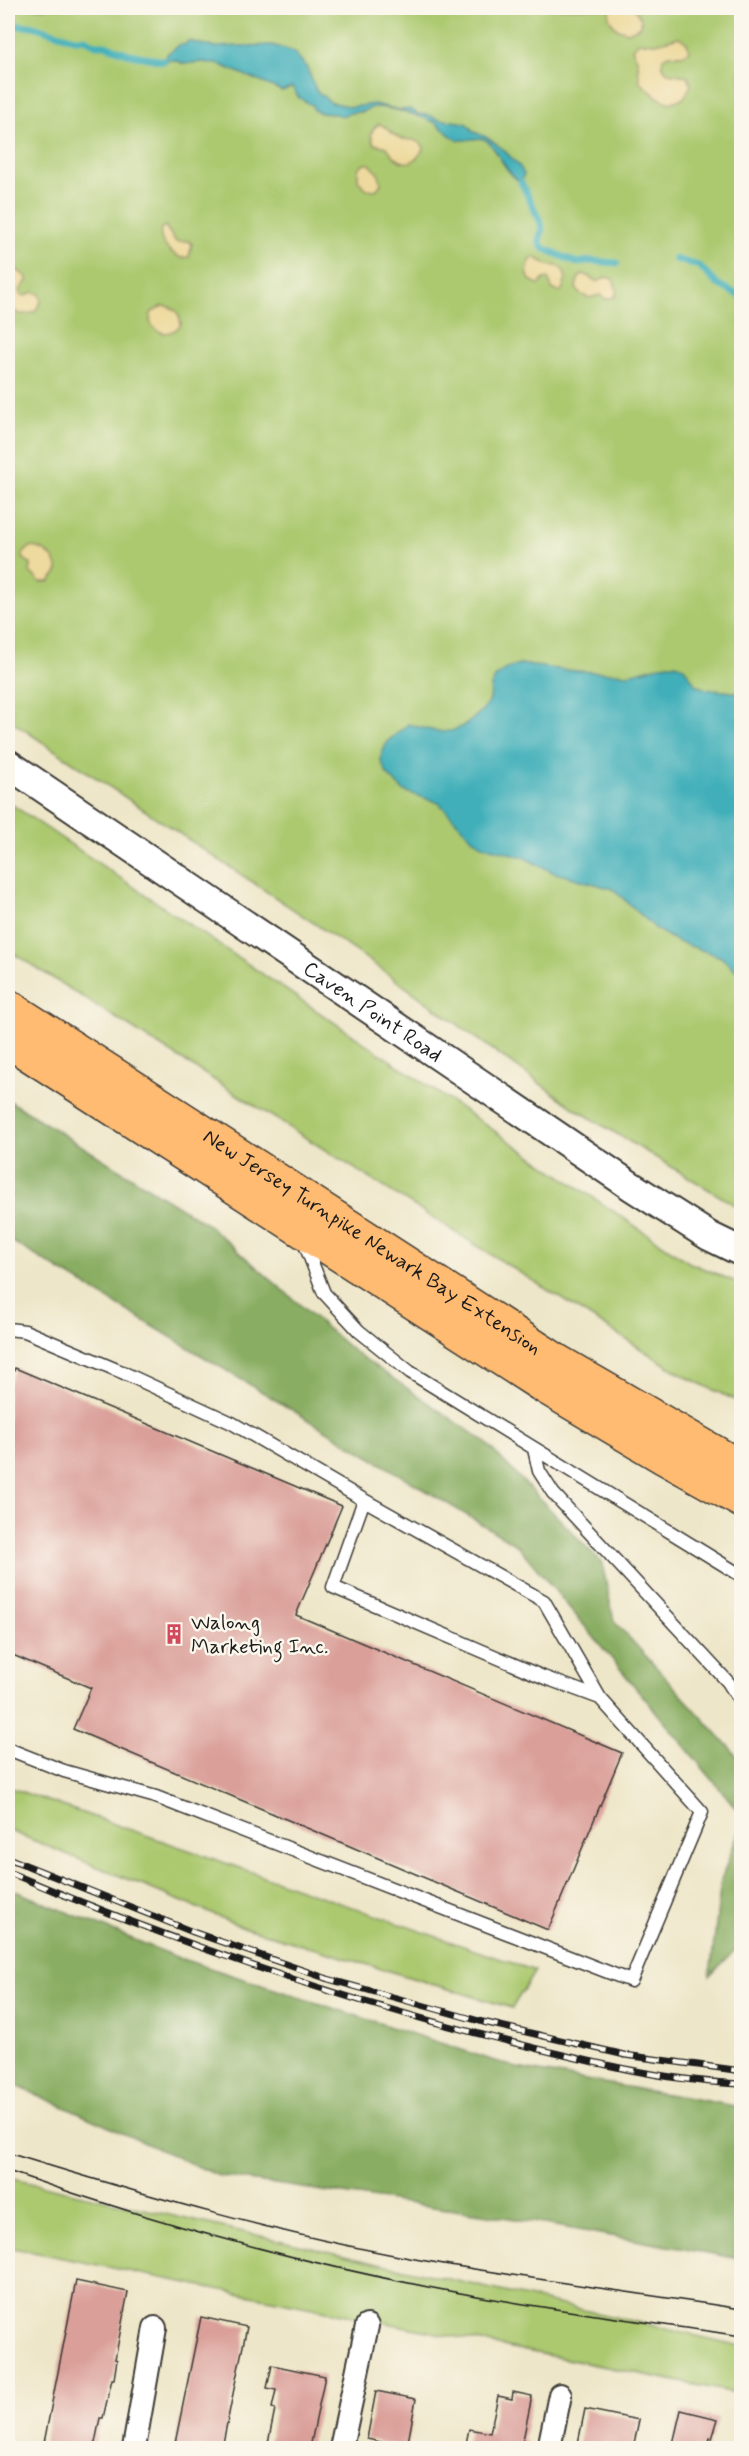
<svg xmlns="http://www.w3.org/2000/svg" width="749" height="2456" font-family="Mynerve,sans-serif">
<rect width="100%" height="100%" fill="#fbf7ec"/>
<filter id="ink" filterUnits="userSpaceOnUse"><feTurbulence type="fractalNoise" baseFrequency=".0167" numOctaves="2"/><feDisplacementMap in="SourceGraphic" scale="12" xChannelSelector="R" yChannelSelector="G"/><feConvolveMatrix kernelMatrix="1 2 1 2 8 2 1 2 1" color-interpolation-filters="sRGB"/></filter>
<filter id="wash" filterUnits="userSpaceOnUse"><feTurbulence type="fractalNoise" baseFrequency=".008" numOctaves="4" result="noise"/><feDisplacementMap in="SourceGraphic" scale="24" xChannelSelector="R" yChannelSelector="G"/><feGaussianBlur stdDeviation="1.35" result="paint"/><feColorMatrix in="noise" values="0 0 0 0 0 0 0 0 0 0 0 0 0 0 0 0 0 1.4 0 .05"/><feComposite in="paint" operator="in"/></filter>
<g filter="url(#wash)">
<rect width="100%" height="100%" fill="#eee6c8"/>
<path fill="#acc970" stroke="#647246" stroke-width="1.5" d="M 8,8 L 741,8 L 741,1209 L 574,1108 L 357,952 L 8,719 Z
M 8,802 L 690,1263 L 741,1284 L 741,1403 L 684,1376 L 8,950 Z
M 8,1787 L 535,1971 L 512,2008 L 246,1928 L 8,1830 Z
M 8,2178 L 741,2346 L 741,2394 L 8,2247 Z"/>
<path fill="#89ad62" stroke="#52643f" stroke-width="1.5" d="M 8,1100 L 207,1224 L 352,1350 L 485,1442 L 602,1563 L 614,1621 L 741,1760 L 741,1814 L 518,1546 L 8,1239 Z
M 741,1825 L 741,1944 L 710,1976 L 721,1880 Z
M 8,1888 L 179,1958 L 517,2068 L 741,2107 L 741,2259 L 516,2219 L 219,2176 L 8,2082 Z"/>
<path fill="#eeda9e" stroke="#857b5d" stroke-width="1.5" d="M 610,8 L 634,8 L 641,19 L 641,26 L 628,32 L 616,28 L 609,18 Z
M 679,37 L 687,43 L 689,51 C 681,59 671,51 663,58 L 662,65 L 668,73 L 688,76 L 691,85 L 684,98 L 670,103 L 657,97 L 642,84 L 639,80 L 638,61 L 632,49 L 639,42 L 656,43 Z
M 379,124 C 387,126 389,132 396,136 C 407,144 412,134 424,147 C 413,170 398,165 387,147 L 374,144 L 371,134 L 374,128 Z
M 363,164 L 370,164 L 379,175 L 381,184 L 376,190 L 367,189 L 358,181 L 358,169 Z
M 165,226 L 176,242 L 189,241 L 192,244 L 189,257 L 181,258 C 169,252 158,243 161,228 Z
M 534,257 L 548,265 L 558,266 L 563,270 L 566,278 L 562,290 L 559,292 L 552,289 L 548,278 L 544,279 L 539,285 L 530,280 C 525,272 527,263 534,257 Z
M 15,271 L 19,271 L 27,278 L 27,281 L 20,290 L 21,295 L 25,296 L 33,292 L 40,294 L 41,302 L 35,312 C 9,322 7,299 8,280 L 9,277 Z
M 584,274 L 597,282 L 606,277 L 613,279 L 617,290 L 615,297 L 606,299 L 600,295 L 589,298 L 580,294 L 576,288 C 577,282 578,276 584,274 Z
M 162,306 C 175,306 180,313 181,325 C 170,336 158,336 150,322 L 151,313 Z
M 30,547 C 44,547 56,557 58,571 L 49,582 L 40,582 L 30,572 L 31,564 L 23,558 L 23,554 Z"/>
<path fill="#3fafb9" stroke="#2e666a" stroke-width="1.5" d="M 188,41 L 214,47 L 272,45 L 294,52 L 307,68 L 316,90 L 330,102 L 351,107 L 374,104 L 400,110 L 410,109 L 418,114 L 429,115 L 437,119 L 466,123 L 474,132 L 486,137 L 503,149 L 520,167 L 524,174 L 521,182 C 507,175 500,155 490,144 C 480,132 467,144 456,139 C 447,135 441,125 434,122 C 417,115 395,108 376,107 C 370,107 365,112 359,112 C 352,113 349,112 342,116 C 333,112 324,116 314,110 L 312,105 L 299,98 L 292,87 L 282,91 L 221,65 L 203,62 L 184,64 L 175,60 L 163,61 L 168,53 L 181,44 L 185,45 Z
M 521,664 L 564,670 L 629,674 L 667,664 L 676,664 L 684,667 L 696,685 L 706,689 L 741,693 L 741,975 L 721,957 L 676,941 L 657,930 L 613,889 L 552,872 L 523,857 L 484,846 L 472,838 L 439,803 L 404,791 L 387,774 L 381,761 L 382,753 L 388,741 L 408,724 C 435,731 449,739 473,719 C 478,714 486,708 489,702 C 492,696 489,689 492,684 C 497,671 509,667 521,664 Z"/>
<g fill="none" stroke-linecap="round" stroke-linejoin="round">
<path stroke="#3fafb9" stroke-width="7" d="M 8,19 L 12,20 L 18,26 L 33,26 L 74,39 L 85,39 L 96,45 L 105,45 L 129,54 L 163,61
M 521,182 L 541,223 L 542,230 L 539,241 L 543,248 L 577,263 L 590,261 L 617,263
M 675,259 L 699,266 L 717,284 L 742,297"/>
</g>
<g id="blocks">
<path fill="#da9f99" d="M 15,1368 L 342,1506 L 296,1615 L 622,1753 L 548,1930 L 73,1729 L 91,1688 L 8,1653 L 8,1386 Z
M 76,2281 L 128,2292 L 115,2359 L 117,2360 L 114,2379 L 112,2379 L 103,2418 L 100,2418 L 94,2448 L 43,2448 Z
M 201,2317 L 247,2327 L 235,2384 L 222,2448 L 174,2448 Z
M 272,2365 L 325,2376 L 310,2448 L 267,2448 L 275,2409 L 272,2408 L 276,2390 L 267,2388 Z
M 376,2391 L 416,2399 L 407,2448 L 367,2439 Z
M 513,2392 L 532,2396 L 523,2440 L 527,2441 L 526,2448 L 465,2448 L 469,2429 L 490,2433 L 498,2396 L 512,2399 Z
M 585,2409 L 639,2420 L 633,2448 L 577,2448 Z
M 681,2410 L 718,2419 L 712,2439 L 710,2438 L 707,2448 L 672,2448 Z"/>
</g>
</g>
<g filter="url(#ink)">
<use href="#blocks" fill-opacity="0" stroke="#3c3a36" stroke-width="1.5"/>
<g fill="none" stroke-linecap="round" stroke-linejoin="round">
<g stroke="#3c3a36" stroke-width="15">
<path id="service" d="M 304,1242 L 324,1293 L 359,1331 L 410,1372 L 742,1576
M 8,1329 L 25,1331 L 124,1373 L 232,1423 L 364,1500 L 544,1601 L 600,1698 L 702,1812 L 631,1981 L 156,1797 L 64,1771 L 8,1749
M 534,1449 L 539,1471 L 553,1493 L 728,1682 L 742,1704
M 364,1500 L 333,1587 L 543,1677 L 600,1698"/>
</g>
<g stroke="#3c3a36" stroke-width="26">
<path id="minor" d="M 134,2448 L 155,2328
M 341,2448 L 367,2326
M 549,2448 L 560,2395"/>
</g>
<g stroke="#3c3a36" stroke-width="32">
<g id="tertiary">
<path id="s1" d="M 8,764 L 631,1186 L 709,1236 L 742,1252"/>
</g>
</g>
<g stroke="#3c3a36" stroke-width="36">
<g id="motorway">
<path id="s2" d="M 8,1006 L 559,1362 L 742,1468"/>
<path d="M 8,1041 L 540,1384 L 663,1457 L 742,1501"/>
</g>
</g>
<use href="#service" stroke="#fff" stroke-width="12"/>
<use href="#minor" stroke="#fff" stroke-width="22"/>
<use href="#tertiary" stroke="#fff" stroke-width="28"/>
<use href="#motorway" stroke="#ffbb71" stroke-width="33"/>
<path stroke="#1c1c1c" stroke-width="1.5" d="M 8,2153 C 145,2195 284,2236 426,2261 C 531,2279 636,2293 742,2309
M 8,2171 C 144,2219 285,2259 428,2287 C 531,2307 637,2321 742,2336"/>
<g stroke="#1c1c1c" stroke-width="7">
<path id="rail" d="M 8,1858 L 193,1932 L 328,1979 L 483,2022 L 625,2055 L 742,2071
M 8,1872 C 174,1942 343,2001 519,2044 C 591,2062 666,2081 742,2084"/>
</g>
<use href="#rail" stroke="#fbf7ec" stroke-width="4.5" stroke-dasharray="14" stroke-linecap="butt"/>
</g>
</g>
<defs>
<g id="building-bare" transform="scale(1.62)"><path d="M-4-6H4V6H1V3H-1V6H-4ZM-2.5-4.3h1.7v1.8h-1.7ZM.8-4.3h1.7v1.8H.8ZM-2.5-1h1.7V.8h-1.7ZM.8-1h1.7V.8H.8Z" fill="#d1495b" stroke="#fbf7ec" stroke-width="2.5" paint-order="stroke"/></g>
</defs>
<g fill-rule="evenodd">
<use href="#building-bare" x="174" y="1634"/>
</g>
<g text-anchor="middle" stroke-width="5" stroke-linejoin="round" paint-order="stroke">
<g font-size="21" fill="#1c1c1c" stroke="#fbf7ec">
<text dy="7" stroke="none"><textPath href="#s1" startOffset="441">Caven Point Road</textPath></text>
<text dy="7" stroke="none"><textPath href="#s2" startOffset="434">New Jersey Turnpike Newark Bay Extension</textPath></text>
</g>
<g font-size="21" fill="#1c1c1c" stroke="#fbf7ec" text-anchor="start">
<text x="191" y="1629">Walong<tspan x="191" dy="24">Marketing Inc.</tspan></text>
</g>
</g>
<rect width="749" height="2456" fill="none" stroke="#fbf7ec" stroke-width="30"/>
</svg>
